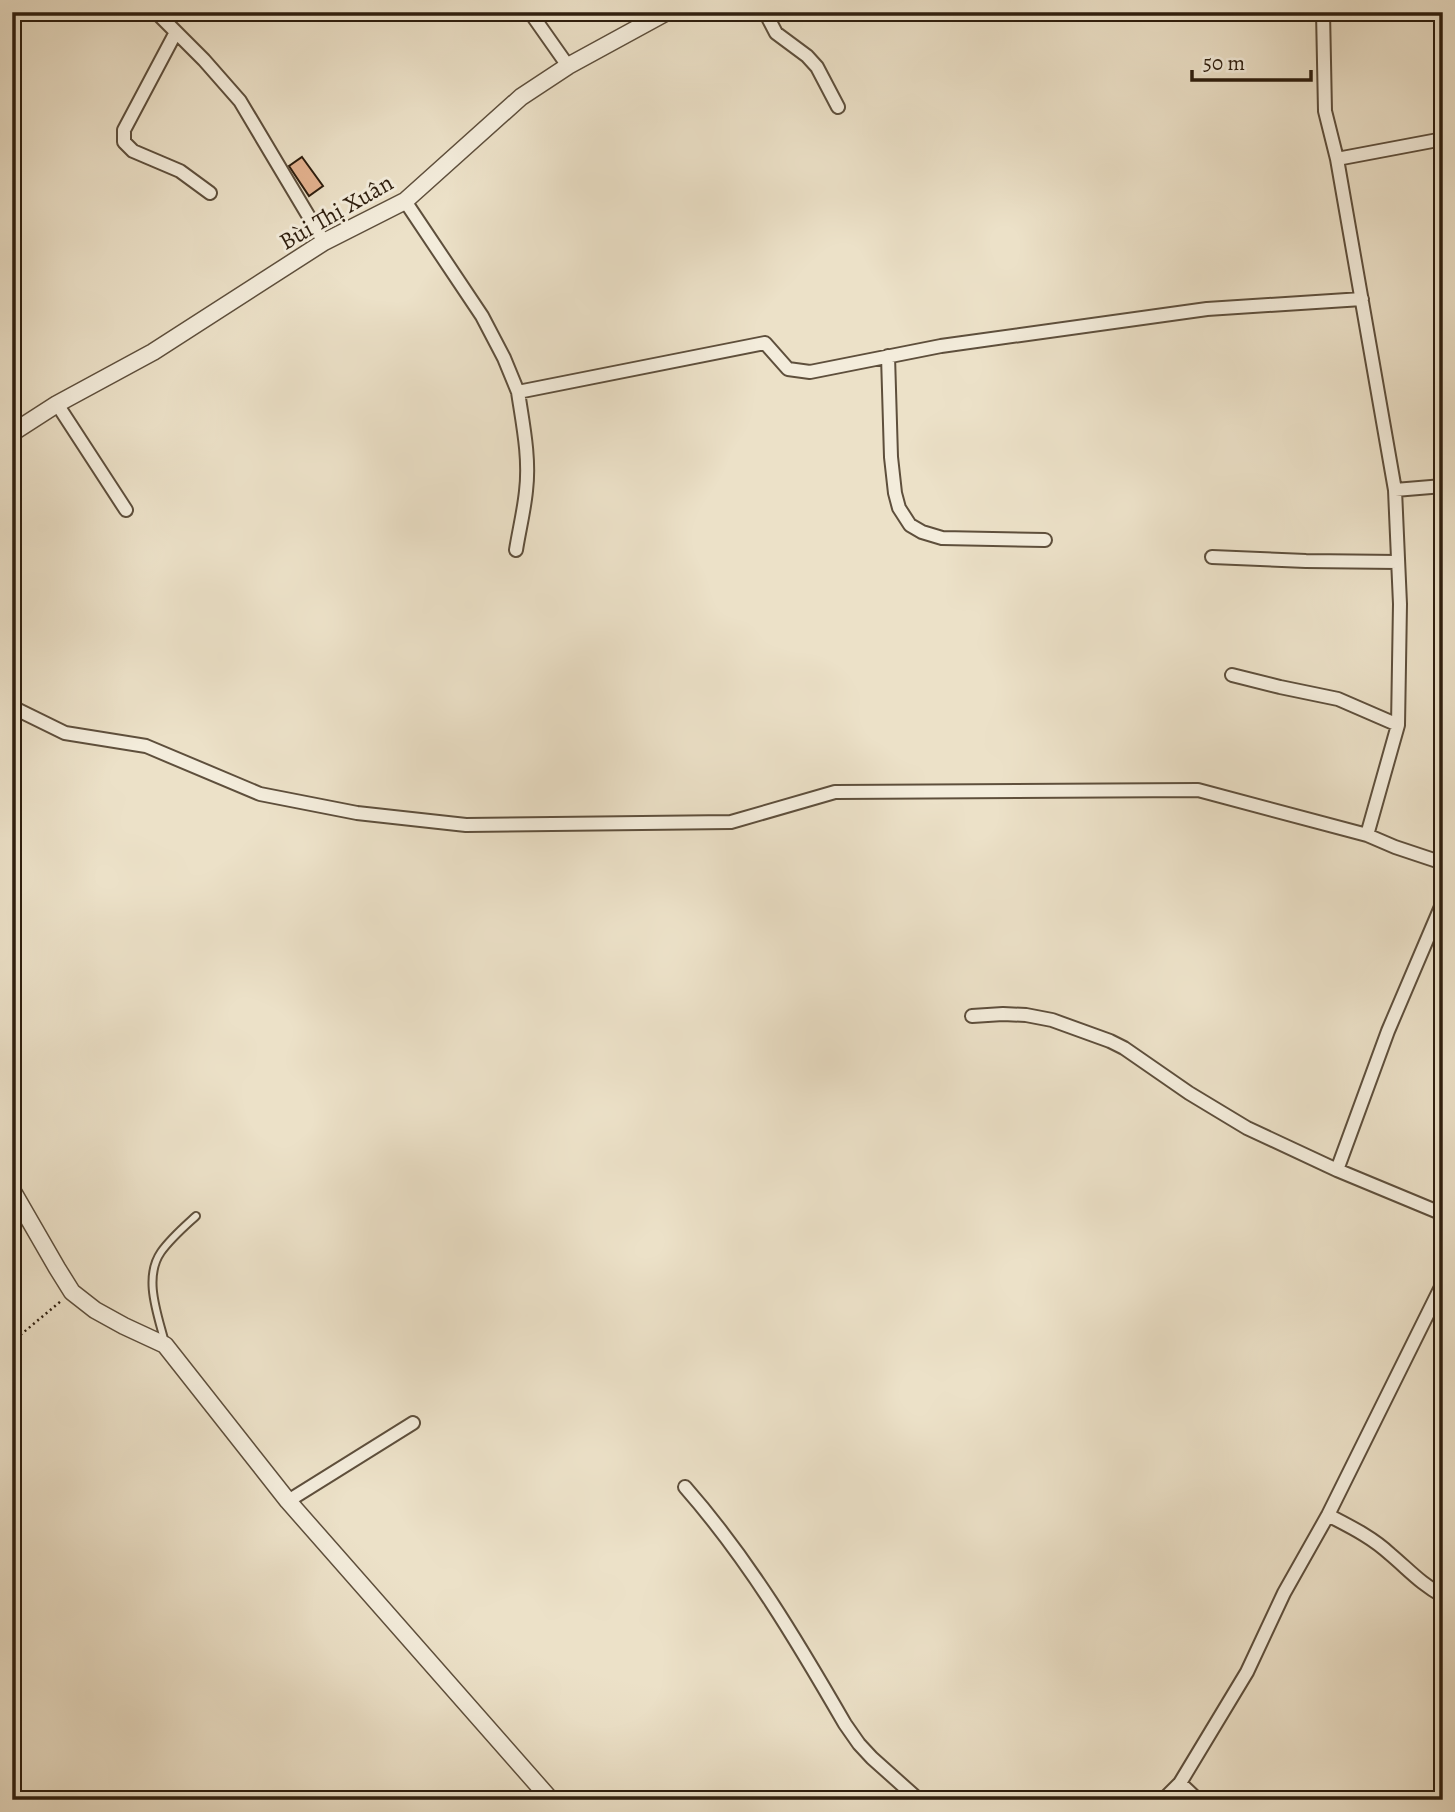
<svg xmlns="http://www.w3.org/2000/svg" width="1455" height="1812" font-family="Alegreya,serif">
<rect width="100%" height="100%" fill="#ece1c8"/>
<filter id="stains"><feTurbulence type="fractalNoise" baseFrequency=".00286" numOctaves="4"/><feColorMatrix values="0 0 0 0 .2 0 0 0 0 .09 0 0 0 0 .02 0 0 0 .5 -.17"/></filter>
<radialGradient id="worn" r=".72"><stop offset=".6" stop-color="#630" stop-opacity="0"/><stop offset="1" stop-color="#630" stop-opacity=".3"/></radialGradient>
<path fill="#e4b390" stroke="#2e1e0e" stroke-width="2" d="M 302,157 L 323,186 L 309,196 L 289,166 Z"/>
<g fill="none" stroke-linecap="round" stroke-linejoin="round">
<g stroke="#5e4f3c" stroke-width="10">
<path id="service" d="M 165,1343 C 158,1315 143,1278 161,1252 C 171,1238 184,1227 196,1216"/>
</g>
<g stroke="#5e4f3c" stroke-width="16">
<path id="minor" d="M 156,12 L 204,60 L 240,101 L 324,242
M 530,12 L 568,66
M 765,12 L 776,33 L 807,56 L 817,67 L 838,107
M 1323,12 L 1325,111 L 1337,159 L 1395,490 L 1400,604 L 1398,725 L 1367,835
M 176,32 L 124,130 L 124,142 L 133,151 L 180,171 L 210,193
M 1337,159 L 1443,139
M 405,201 L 482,316 L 504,358 L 518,392 L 765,343 L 788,369 L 810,372 L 941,346 L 1207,309 L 1362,299
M 888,356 L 891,457 L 895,493 L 899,508 L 910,525 L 922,532 L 942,538 L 1045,540
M 57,404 L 126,510
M 1395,490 L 1443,486
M 516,550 C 519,531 524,511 526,491 C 530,458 523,425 518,392
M 1212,557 L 1306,561 L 1398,562
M 1232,675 L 1280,687 L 1338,699 L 1398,725
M 12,707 L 65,733 L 146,746 L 260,794 L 357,813 L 466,825 L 731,822 L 835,792 L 1198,790 L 1367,835 L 1395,847 L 1443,863
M 972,1016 L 1003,1014 L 1026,1015 L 1052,1020 L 1110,1041 L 1124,1048 L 1189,1093 L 1247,1128 L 1337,1170 L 1443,1214
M 1337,1170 L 1388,1031 L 1443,902
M 685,1487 C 749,1560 797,1641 845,1724 L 859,1744 L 872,1758 L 919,1800
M 288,1501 L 413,1423
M 1328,1515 C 1349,1526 1372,1537 1390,1554 C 1409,1570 1421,1584 1443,1596
M 1180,1783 L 1198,1800
M 1163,1800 L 1180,1783 L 1247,1672 L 1284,1593 L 1328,1515 L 1443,1283"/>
</g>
<g stroke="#5e4f3c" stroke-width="19">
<path id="tertiary" d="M 12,433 L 57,404 L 153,352 L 324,242 L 405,201 L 521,97 L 568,66 L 667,12
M 12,1190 L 57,1268 L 72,1292 L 95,1310 L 124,1326 L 165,1345 L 288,1501 L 551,1800"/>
</g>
<path stroke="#2e1e0e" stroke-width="2.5" stroke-dasharray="2 3.5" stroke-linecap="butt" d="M 12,1342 L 61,1301"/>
<use href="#service" stroke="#f3ecdb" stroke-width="6"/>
<use href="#minor" stroke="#f3ecdb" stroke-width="12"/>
<use href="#tertiary" stroke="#f3ecdb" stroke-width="16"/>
</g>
<g text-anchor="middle" stroke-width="6" stroke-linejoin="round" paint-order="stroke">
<g font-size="24" fill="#2e1e0e" stroke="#f3ecdb">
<text transform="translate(336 212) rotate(-30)" y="8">Bùi Thị Xuân</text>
</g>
</g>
<rect width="1455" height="1812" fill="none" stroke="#ece1c8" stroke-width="42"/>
<rect x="14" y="14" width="1427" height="1784" fill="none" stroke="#2e1e0e" stroke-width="3.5"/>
<rect x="21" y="21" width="1413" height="1770" fill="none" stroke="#2e1e0e" stroke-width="2"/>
<path d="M1192 70v10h119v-10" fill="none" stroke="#2e1e0e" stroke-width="3.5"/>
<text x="1203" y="70" font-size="21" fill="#2e1e0e" stroke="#f3ecdb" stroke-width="5" paint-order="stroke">50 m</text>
<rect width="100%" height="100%" filter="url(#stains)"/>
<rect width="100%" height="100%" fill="url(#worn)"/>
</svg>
